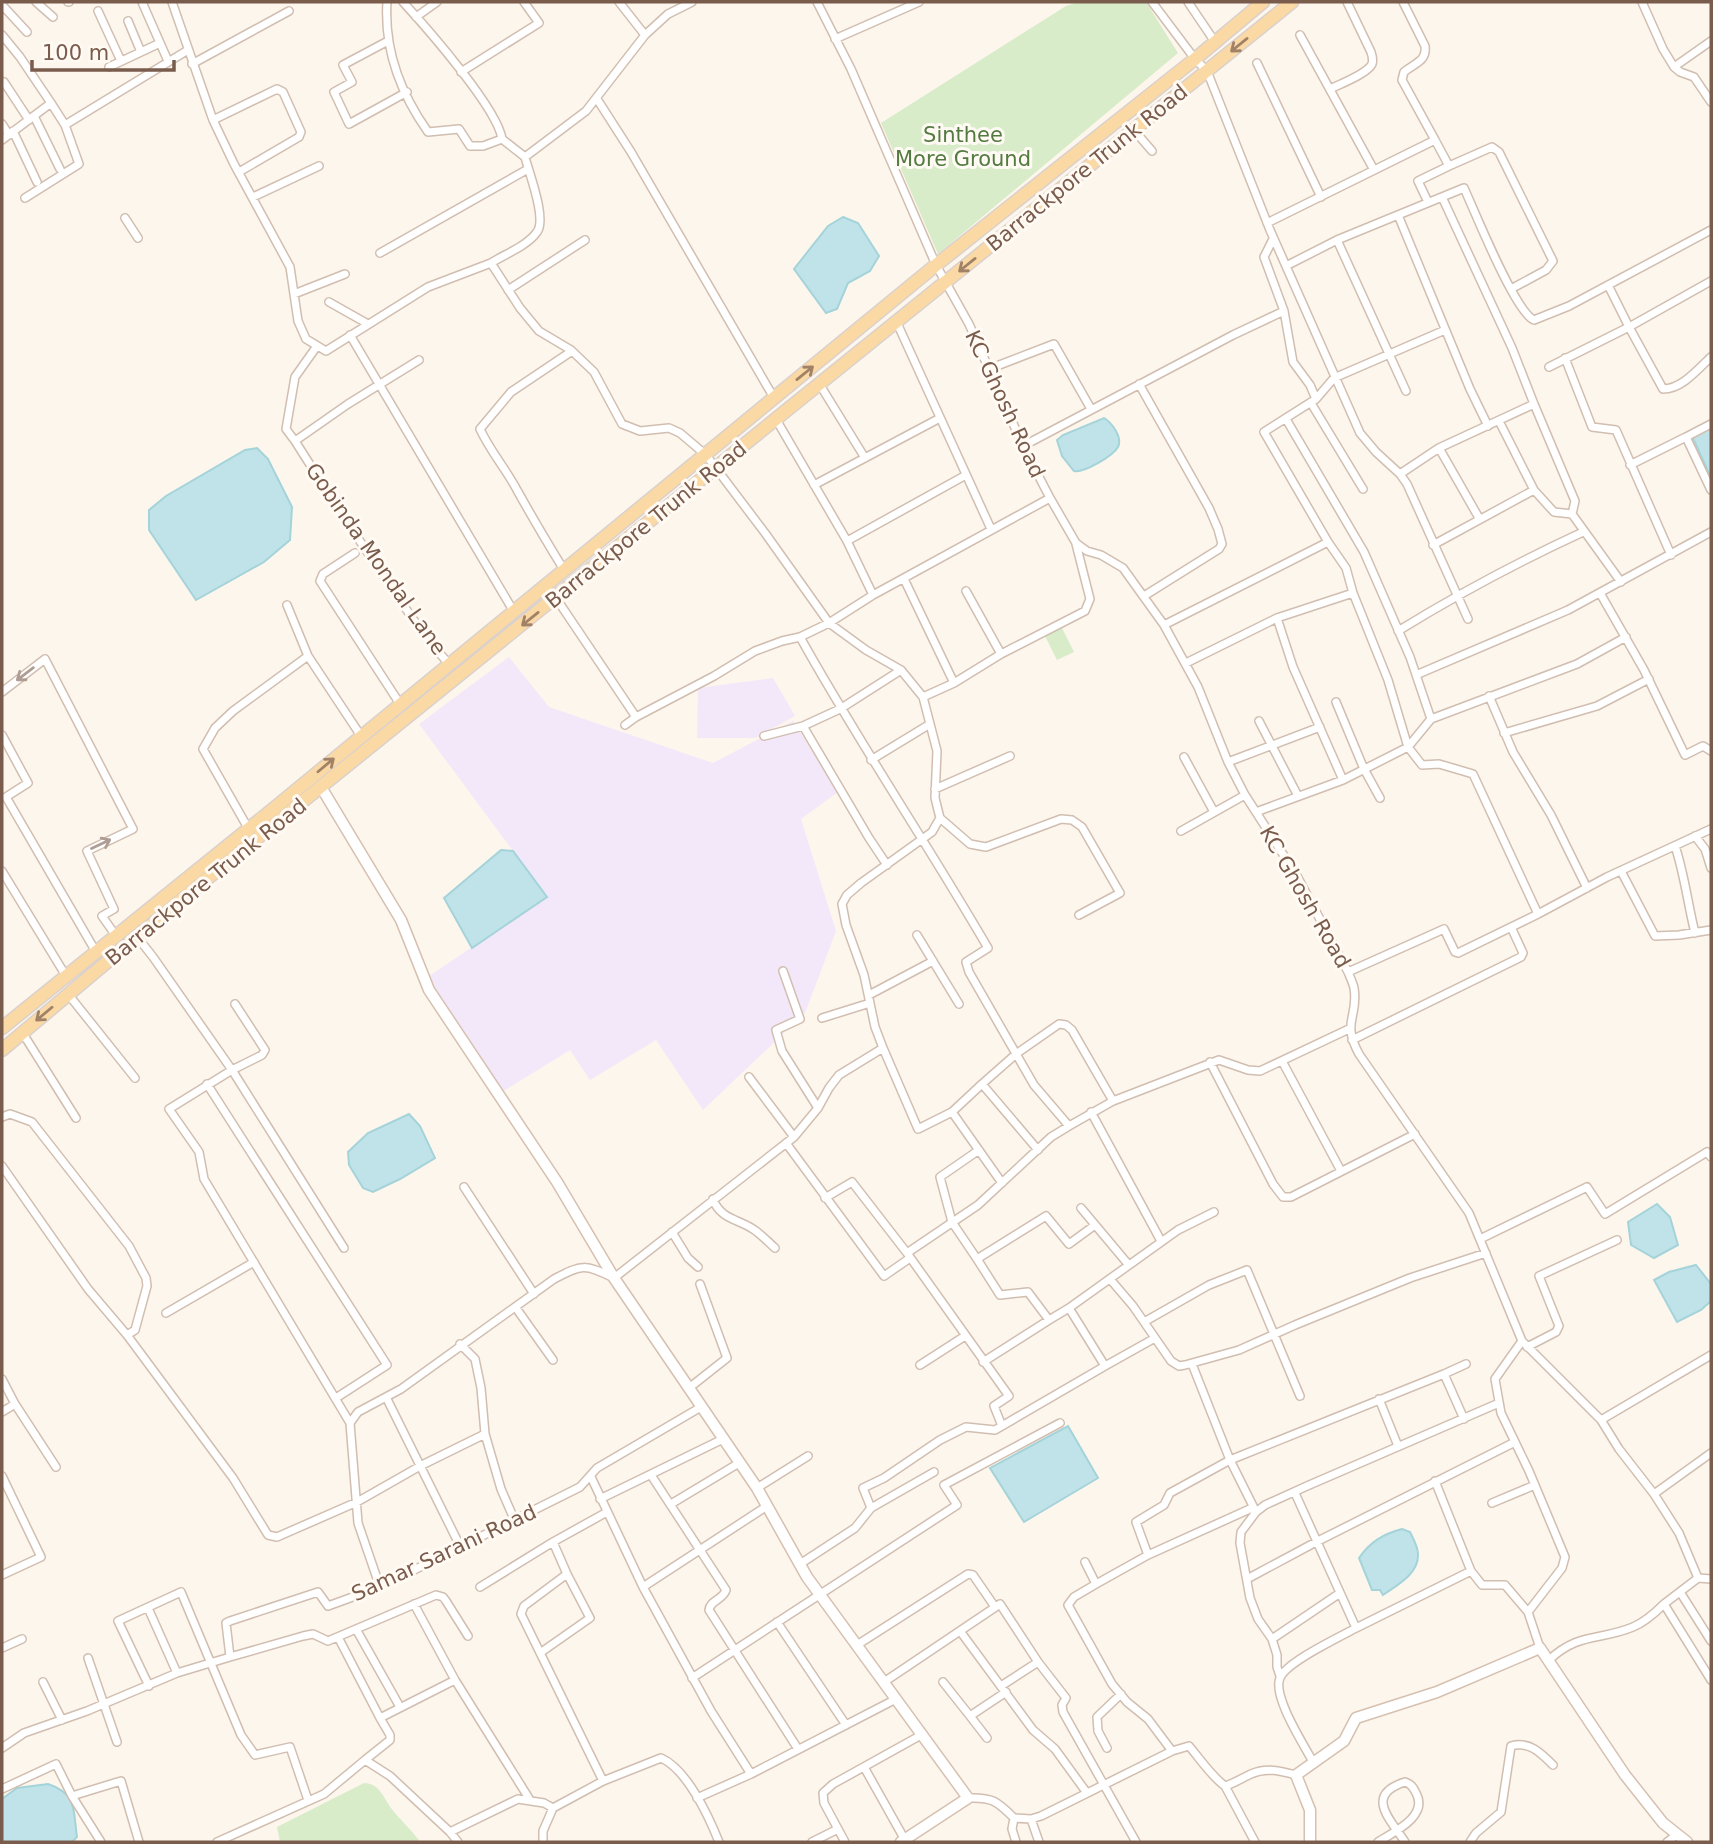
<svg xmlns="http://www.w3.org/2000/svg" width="1713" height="1844" font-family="'DejaVu Sans',sans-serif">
<rect width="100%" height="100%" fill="#fdf6ec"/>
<path fill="#f3e8fa" d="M 509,657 L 549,707 L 713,763 L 793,721 L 838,792 L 801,819 L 836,931 L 805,1013 L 703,1110 L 656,1040 L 590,1080 L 570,1050 L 502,1092 L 426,978 L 547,897 L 419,724 Z
M 773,678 L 795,716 L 756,738 L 697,738 L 698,688 Z"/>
<path fill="#d8ecc9" d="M 1079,2 L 1146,2 L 1178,53 L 938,254 L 881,123 L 1066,6 Z
M 1061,626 L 1074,652 L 1057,660 L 1045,636 Z
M 364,1783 C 379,1783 384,1798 391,1808 C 400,1820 412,1830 420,1842 L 280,1842 L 277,1827 Z"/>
<path fill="#bfe3e8" stroke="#a5d3da" stroke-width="2" d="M 843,217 L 858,223 L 879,256 L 870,271 L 848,283 L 837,309 L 826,313 L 794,269 L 828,226 Z
M 1104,418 C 1111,422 1123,437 1118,447 C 1113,456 1084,473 1074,471 L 1062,456 L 1057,440 L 1063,435 Z
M 1711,425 L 1711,478 L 1692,436 Z
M 257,448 L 268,459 L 292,507 L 290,540 L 264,562 L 196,600 L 149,530 L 149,510 L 166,496 L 245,450 Z
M 501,850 L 513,851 L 547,897 L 472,948 L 444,898 Z
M 409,1114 L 420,1126 L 435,1158 L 400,1179 L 373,1192 L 363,1188 L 349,1165 L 348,1152 L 368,1133 Z
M 1657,1204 L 1670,1217 L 1678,1245 L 1654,1258 L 1631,1245 L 1628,1222 Z
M 1696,1265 L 1711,1284 L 1711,1301 L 1701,1310 L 1677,1322 L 1654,1280 L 1669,1272 Z
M 1068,1426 L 1098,1478 L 1024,1522 L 990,1468 Z
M 1402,1529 L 1410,1532 C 1413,1538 1418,1547 1418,1554 C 1419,1574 1397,1585 1383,1595 L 1380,1590 L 1372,1590 L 1359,1558 C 1370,1542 1383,1534 1402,1529 Z
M 48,1784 C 78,1794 73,1811 77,1837 L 72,1842 L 2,1842 L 2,1799 L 17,1788 Z"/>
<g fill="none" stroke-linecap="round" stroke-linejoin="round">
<g stroke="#d1beb0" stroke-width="10">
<path id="street" d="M 36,2 L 53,17
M 68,2 L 69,2
M 142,2 L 168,61
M 172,2 L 213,120 L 234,164 L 290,267 L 298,321 L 306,339 L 326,351 L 428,287 L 491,263 L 520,308 L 539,331 L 571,350 L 594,372 L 622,424 L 640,431 L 669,428 L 680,433 L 706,455 L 765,533 L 829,623 L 873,595 L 1050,498
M 387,2 C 384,49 401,94 428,132 L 459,129 L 470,146 L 483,146 L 502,139 L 525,157
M 403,2 C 426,27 498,109 502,139
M 619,2 L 645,35
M 817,2 L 851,69 L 936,265 L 969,324 L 1023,446 L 1050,498 L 1076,543 L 1087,551 L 1101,555 L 1123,568 L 1164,625 L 1198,687 L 1228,762 L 1245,795 L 1297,876 L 1348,972 C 1350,977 1353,983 1354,988 C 1359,1017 1341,1021 1359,1054 L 1469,1213 L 1522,1341 L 1601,1420 L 1619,1449 L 1654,1494 L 1679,1533 L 1698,1578 L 1711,1579
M 1152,2 L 1195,59 L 1207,71 L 1270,230 L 1360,433 L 1376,452 L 1400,474 L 1407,484 L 1468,619
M 1188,2 L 1215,42
M 1403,2 L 1425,46 C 1427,62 1414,63 1404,72 L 1402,80 L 1435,140
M 1642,2 L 1663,49 L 1674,67 L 1680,72 L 1694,77 L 1711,102
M 2,5 L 27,32
M 98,11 L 121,61
M 416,17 L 437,2
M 128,21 L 141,52
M 2,35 L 20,57 L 51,103 L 2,140
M 1300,35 L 1374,170
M 835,39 L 919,2
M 388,41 L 343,65 L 352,82 L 334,92 L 349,124 L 407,92
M 1257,63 L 1321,197
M 192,64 L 289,11
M 109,67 L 160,43
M 1674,67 L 1711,41
M 461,72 L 539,23 L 524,2
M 4,82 L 29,120
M 1330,89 C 1340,84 1367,74 1372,64 C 1373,61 1372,55 1371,52 L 1347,2
M 597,99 L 631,152 L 774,398
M 51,103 L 65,125 L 188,50
M 34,116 L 60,169
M 213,120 L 277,89 L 283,92 L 301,132 L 299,137 L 239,172
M 2,124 L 9,135
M 1134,130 L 1152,151
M 13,131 L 37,182
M 253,197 L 319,166
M 25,198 L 79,164 L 65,125
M 1428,202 L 1418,181 L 1449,166
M 1398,215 L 1464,188 C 1475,212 1515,312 1534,320 L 1569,306 L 1711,230
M 125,218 L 138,238
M 1267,223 L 1435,140 L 1449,166 L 1492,147 L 1499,152 L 1553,261 L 1546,270 L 1511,289
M 1273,239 L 1264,257 L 1284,311 L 1293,362 L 1310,385 L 1316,399 L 1264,432 L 1328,542
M 1337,240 L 1406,391
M 380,253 L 528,169
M 491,263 C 505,254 527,246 537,232 C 547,219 529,173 525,157 L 586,111 L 645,35 L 668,14 L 692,2
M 1286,266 L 1337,240 L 1398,215 L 1470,389 L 1488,426
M 1608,285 L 1629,327 L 1711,281
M 508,290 L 585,240
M 294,294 L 345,274
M 329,302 L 368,324
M 897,323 L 991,529
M 350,335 L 514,612
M 317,346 L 295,377 L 286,429 L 295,441 L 348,404 L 419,360
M 1565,358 L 1592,427 L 1616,430 L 1671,555
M 1549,367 L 1629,327 L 1663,389 C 1682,389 1698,369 1711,357
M 989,369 L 1054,344 L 1091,409
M 1139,384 L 1209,508 L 1218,529 L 1222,544 L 1219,549 L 1144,596
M 820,385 L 865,458
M 1316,399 L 1334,378 L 1445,330
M 1311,403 L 1363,489
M 1534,404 L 1575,501 L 1572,514
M 1286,419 L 1364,552 L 1410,657 L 1431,719 L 1408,747
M 777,421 L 847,541 L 873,595
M 1499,421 L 1534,490
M 1711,424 L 1686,437 L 1711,490
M 295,441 C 324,487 354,533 385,578 C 405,608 425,638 450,665
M 1023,446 L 1233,335 L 1284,311
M 1439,448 L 1479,518
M 1630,465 L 1686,437
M 1400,474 L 1439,448 L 1534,404 L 1512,348 L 1442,197
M 814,485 L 940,418
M 847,541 L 966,475
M 1433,545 L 1534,490 L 1554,512 L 1572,514 L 1621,582
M 355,553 L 323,574 L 320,581 L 400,704
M 564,570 C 548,544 532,517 517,490 C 506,469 490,451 480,429 L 511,392 L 572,351
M 904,579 L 954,683 L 923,697
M 966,591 L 1001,654
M 1600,593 L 1644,670 L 1685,755 L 1703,746 L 1711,751
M 556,598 L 636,717
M 287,605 L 308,656 L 361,736
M 1277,618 L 1353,593 L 1388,680 L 1408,747
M 1164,625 L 1328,542 L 1346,568 L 1353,593
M 1398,631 C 1458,594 1520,561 1583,532
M 800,637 C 859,743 927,843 988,948 L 966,962 L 969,972 L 1034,1085 L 1069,1126
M 1186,663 L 1277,618 L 1293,667 L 1343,780 L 1408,747 L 1422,765 L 1439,764 L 1473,774 L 1538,914 L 1607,877 L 1711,829
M 1416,675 L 1568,610 L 1711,532
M 954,683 L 1001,654 L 1085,611 L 1090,599 L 1076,544
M 2,692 L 45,659 L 133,829 L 87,851 L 114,909 L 102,916 L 116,936
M 1489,696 L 1513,752 L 1551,815 L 1587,888
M 1336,702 L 1364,769 L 1380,798
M 1431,719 L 1577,664 L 1626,637
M 1259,721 L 1298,796
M 625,725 L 636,717 L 714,676 L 755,651 L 782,641 L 800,637 L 829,623 L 866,650 L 901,670 L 923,697 L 937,751 L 935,798 L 940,818 L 970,844 L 986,847 L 1061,819 L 1072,820 L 1082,827 L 1120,893 L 1079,915
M 803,726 L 869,838 L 887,865
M 1504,733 L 1597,706 L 1649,679
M 2,735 L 28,783 L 6,797 L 96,952
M 764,736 L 803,726 L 840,709 L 901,670
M 1184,757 L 1214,812
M 871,760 L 930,724
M 1228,762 L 1320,727
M 935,789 L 1010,756
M 1256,812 L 1343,780
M 248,828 L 203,749 L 215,728 L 233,711 L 308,656
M 1181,831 L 1245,795
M 1695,836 L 1705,849 L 1711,868
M 1675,846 C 1684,872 1688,905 1695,933
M 2,871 L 66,976
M 1621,871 L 1655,936 L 1679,935 L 1711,930
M 917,935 L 959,1004
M 134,936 L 138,938 L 153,957 L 232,1070 L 169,1109 L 199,1152 L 204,1179 L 350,1423
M 783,971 L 800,1019 L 776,1030 L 782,1051 L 818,1108
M 1348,972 L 1444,929 L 1455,952 L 1458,953 L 1538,914
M 68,994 L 135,1078
M 869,995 L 933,961
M 235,1004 L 265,1050 L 262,1055 L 232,1070 L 344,1248
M 822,1018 L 870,1003
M 22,1032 L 76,1118
M 1352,1040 L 1521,957 L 1523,953 L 1511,927
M 883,1048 L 918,1129 L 952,1112 L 982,1084 L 1038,1150
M 1282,1061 L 1341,1171
M 1210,1062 L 1273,1184 L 1283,1197 L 1291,1197 L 1415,1134
M 749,1077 L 794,1137
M 207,1084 L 387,1365 L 336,1398
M 982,1084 L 1016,1054 L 1059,1024 L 1066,1025 L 1072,1030 L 1113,1101
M 952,1112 L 1002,1183
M 1091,1112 L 1161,1241
M 2,1117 L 10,1114 L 32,1122 L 129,1246 L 146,1278 L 147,1286 L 135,1330 L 127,1335
M 786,1143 L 884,1276 L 910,1258
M 2,1166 L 88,1289 L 127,1335 L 233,1478 L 268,1535 L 277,1537 L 357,1502 L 422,1465 L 485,1434
M 464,1187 L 534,1294
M 825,1198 L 852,1182 L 907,1253 L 978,1205 L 1051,1137 L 1069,1126 L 1113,1101 L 1219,1060 L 1248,1070 L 1260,1071 L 1349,1029
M 713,1199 C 720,1219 738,1219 753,1229 C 761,1234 768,1242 775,1248
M 1081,1208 L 1128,1264
M 672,1232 L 688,1258 L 698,1267
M 1480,1239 L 1587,1187 L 1605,1214 L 1707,1152 L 1711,1157
M 907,1253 L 1009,1396 L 994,1406 L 1002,1426
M 977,1259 L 952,1222 L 940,1177 L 979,1150
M 1110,1279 L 1133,1306 L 1171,1361 L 1179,1366 L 1185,1365 L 1239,1350 L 1295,1325 L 1410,1278 L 1486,1253
M 516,1308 L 553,1360
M 1069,1308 L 1049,1320 L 1028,1292 L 1000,1295 L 977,1259 L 1046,1216 L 1069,1244 L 1095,1225
M 166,1313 L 254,1262
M 1144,1322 L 1209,1285 L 1247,1270 L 1300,1396
M 1522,1341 L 1495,1379 L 1501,1413 L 1529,1471 L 1565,1557 L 1562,1568 L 1528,1612 L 1540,1648
M 460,1344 L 475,1359 L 481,1388 L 485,1434 L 501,1489 L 514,1519
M 1527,1347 L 1556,1332 L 1559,1326 L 1539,1276 L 1617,1240
M 983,1362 L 1049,1320
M 1192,1364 L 1230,1460 L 1444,1374 L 1464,1419
M 920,1365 L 965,1336
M 1105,1366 L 1155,1338
M 1444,1374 L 1466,1364
M 2,1379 L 15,1404 L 2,1412
M 689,1388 L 727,1358 L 700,1284
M 386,1397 L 461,1548
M 1379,1399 L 1398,1446
M 15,1404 L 56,1467
M 1601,1420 L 1711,1355
M 651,1475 L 726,1590 C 723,1600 710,1600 709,1610 L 798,1749
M 2,1476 L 41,1557 L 2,1575
M 591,1477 L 643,1587 L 767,1506
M 1435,1481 L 1471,1571 L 1482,1585 L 1505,1585 L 1528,1612
M 757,1488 L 808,1456
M 1295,1493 L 1356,1628 C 1340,1637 1286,1662 1280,1678 C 1272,1696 1304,1745 1313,1762
M 1654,1494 L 1711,1453
M 600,1499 L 723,1439
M 1492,1503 L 1535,1485
M 671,1504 L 739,1463
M 871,1508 L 934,1472
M 1148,1555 L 1252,1508
M 1085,1562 L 1096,1584 L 1074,1597 L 1068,1605 L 1112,1684 L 1127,1702 L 1148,1719 L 1172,1751
M 800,1564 L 855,1528 L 871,1508 L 863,1488 L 884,1478 L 940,1440 L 966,1427 L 995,1430 L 1105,1366 L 1069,1308 L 1178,1230 L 1214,1212
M 1698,1578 L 1664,1604 L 1711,1680
M 1247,1579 L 1316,1542 L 1515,1442
M 1096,1584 L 1148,1555 L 1136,1522 L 1164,1505 L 1170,1493 L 1230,1460 L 1256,1512
M 380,1587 L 358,1523 L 350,1423 L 358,1412 L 401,1389 L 554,1279 C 583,1264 584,1264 614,1278 L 794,1137 L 818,1108 L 829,1088 L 839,1075 L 883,1048 L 875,1027 L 864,975 L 846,925 L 842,904 L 847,895 L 861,883 L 932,832 L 940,818
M 480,1587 L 553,1542
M 643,1587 L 711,1711 L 751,1774 L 896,1699
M 1680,1592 L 1711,1641
M 414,1604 L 455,1680
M 148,1608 L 177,1673
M 777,1622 L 846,1725
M 1356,1628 L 1471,1571
M 356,1629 L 400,1707
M 960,1631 L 1033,1730 L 1055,1749 L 1087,1793
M 338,1637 L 380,1718 L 455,1680 L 530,1800
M 1272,1639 L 1340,1593
M 857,1645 L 968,1574 L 973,1575 L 995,1607
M 2,1648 L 22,1639
M 540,1653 L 590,1618 L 567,1574
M 230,1657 L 303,1636 L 313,1634 L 328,1641 L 436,1595 L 443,1597 L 446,1601 L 468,1636
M 88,1658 L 117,1742
M 1549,1660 C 1579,1632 1599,1641 1633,1627 C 1645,1622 1655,1613 1664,1604
M 1280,1676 L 1277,1667 L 1277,1655 L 1272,1639 L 1258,1619 L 1250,1598 L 1240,1543 L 1241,1532 L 1256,1512 L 1265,1505 L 1307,1486 L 1499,1403
M 692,1678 L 957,1505 L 944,1485 L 1060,1423
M 43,1682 L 62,1720
M 884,1682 L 1000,1604 L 1038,1662 L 1066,1698 L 1062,1705 L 1063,1712 L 1136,1842
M 943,1682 L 970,1716
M 149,1686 L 118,1621 L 181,1592 L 241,1735 L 255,1755 L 290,1747 L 308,1800
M 1001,1686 L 1038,1662
M 987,1738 L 970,1716 L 1006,1692
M 2,1748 L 24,1733 L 87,1711 L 177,1673 L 230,1657 L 226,1623 L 230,1621 L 318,1592 L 328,1606 L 380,1587 L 580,1487 L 597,1468 L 701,1407
M 1107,1748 L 1098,1731 L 1097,1717 L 1121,1694
M 365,1760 L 390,1740 L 390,1735 L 380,1718
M 864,1767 L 905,1840
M 603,1781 L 521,1614 L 524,1606 L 567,1574 L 553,1542 L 607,1512
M 1225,1786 L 1255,1842
M 2,1789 L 56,1764 L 72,1796
M 697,1798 L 751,1774
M 968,1798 C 992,1797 997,1801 1014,1818 L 1031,1819 L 1041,1816 L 1172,1751 L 1189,1746 C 1201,1760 1211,1776 1225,1786 C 1235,1783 1242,1778 1251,1774 C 1266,1767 1281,1771 1296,1775
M 1014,1818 L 1012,1829 L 1016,1842
M 1031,1819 L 1039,1842
M 450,1832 L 458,1842
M 101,1842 L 72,1796 L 121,1781 L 139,1842
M 217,1842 L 324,1794 L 365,1760 L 390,1776 L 450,1832 L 518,1799 L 544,1803 L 553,1808 L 603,1781 L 661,1758 C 687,1769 709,1817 719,1842
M 543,1842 L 543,1831 L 553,1808
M 812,1842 L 838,1829
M 845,1842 L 824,1803 L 823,1793 L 833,1784 L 923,1734
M 1378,1842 C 1394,1832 1429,1816 1416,1793 C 1413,1787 1411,1784 1405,1782 C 1364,1795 1390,1819 1405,1842
M 1470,1842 L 1476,1833 L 1501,1812 L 1511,1746 C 1529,1741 1540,1752 1553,1765
M 1667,1842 L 1678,1834"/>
</g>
<g stroke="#d6c0b0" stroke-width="13">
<path id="secondary" d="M 321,787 L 401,920 L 429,990 L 557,1182 L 614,1278 L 757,1488 L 807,1577 L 968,1798 L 901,1842
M 1310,1842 L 1310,1810 L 1296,1775 L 1344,1741 L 1356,1718 L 1437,1692 L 1540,1648 L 1625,1775 L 1663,1823 L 1687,1842"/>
</g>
<g stroke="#dad1cd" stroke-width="15">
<path id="primary" d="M 2,1028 L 272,810 L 936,265 L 1195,59 L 1263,2
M 2,1050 L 188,894 L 1292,2"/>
</g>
<use href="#street" stroke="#fff" stroke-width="7"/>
<use href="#secondary" stroke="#fff" stroke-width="10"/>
<use href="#primary" stroke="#fbd9a5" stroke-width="12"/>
</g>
<defs><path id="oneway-shaft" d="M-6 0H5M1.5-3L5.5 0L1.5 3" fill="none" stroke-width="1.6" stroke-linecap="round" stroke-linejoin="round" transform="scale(1.75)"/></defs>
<g stroke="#a18267">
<use href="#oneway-shaft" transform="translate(1239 45) rotate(141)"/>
<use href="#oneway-shaft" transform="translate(967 265) rotate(141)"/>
<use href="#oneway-shaft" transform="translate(805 373) rotate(-39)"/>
<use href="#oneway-shaft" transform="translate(530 619) rotate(141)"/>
<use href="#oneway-shaft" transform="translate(326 765) rotate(-40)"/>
<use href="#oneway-shaft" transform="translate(44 1014) rotate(140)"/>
</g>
<g stroke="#af9d94">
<use href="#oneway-shaft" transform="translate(25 674) rotate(143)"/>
<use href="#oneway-shaft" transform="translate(101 844) rotate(-25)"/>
</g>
<g text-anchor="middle" stroke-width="6" stroke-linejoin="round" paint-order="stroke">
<g font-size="21" fill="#537a41" stroke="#fffaf3">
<text x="963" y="142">Sinthee<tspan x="963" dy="24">More Ground</tspan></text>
</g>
<g font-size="21" fill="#7a5c4d" stroke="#fffaf3">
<text transform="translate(1087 168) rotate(-39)" y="7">Barrackpore Trunk Road</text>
<text transform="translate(1005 404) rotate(65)" y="7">KC Ghosh Road</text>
<text transform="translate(646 525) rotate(-39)" y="7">Barrackpore Trunk Road</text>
<text transform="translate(376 559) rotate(55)" y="7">Gobinda Mondal Lane</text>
<text transform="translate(206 882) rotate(-39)" y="7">Barrackpore Trunk Road</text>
<text transform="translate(1305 897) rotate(60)" y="7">KC Ghosh Road</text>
<text transform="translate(444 1553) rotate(-25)" y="7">Samar Sarani Road</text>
</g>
</g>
<rect width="1713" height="1844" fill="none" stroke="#7a5c4d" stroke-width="7"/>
<path d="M32 60v10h142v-10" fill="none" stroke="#7a5c4d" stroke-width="3.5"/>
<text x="42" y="60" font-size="21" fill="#7a5c4d" stroke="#fffaf3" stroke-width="5" paint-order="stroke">100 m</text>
</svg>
